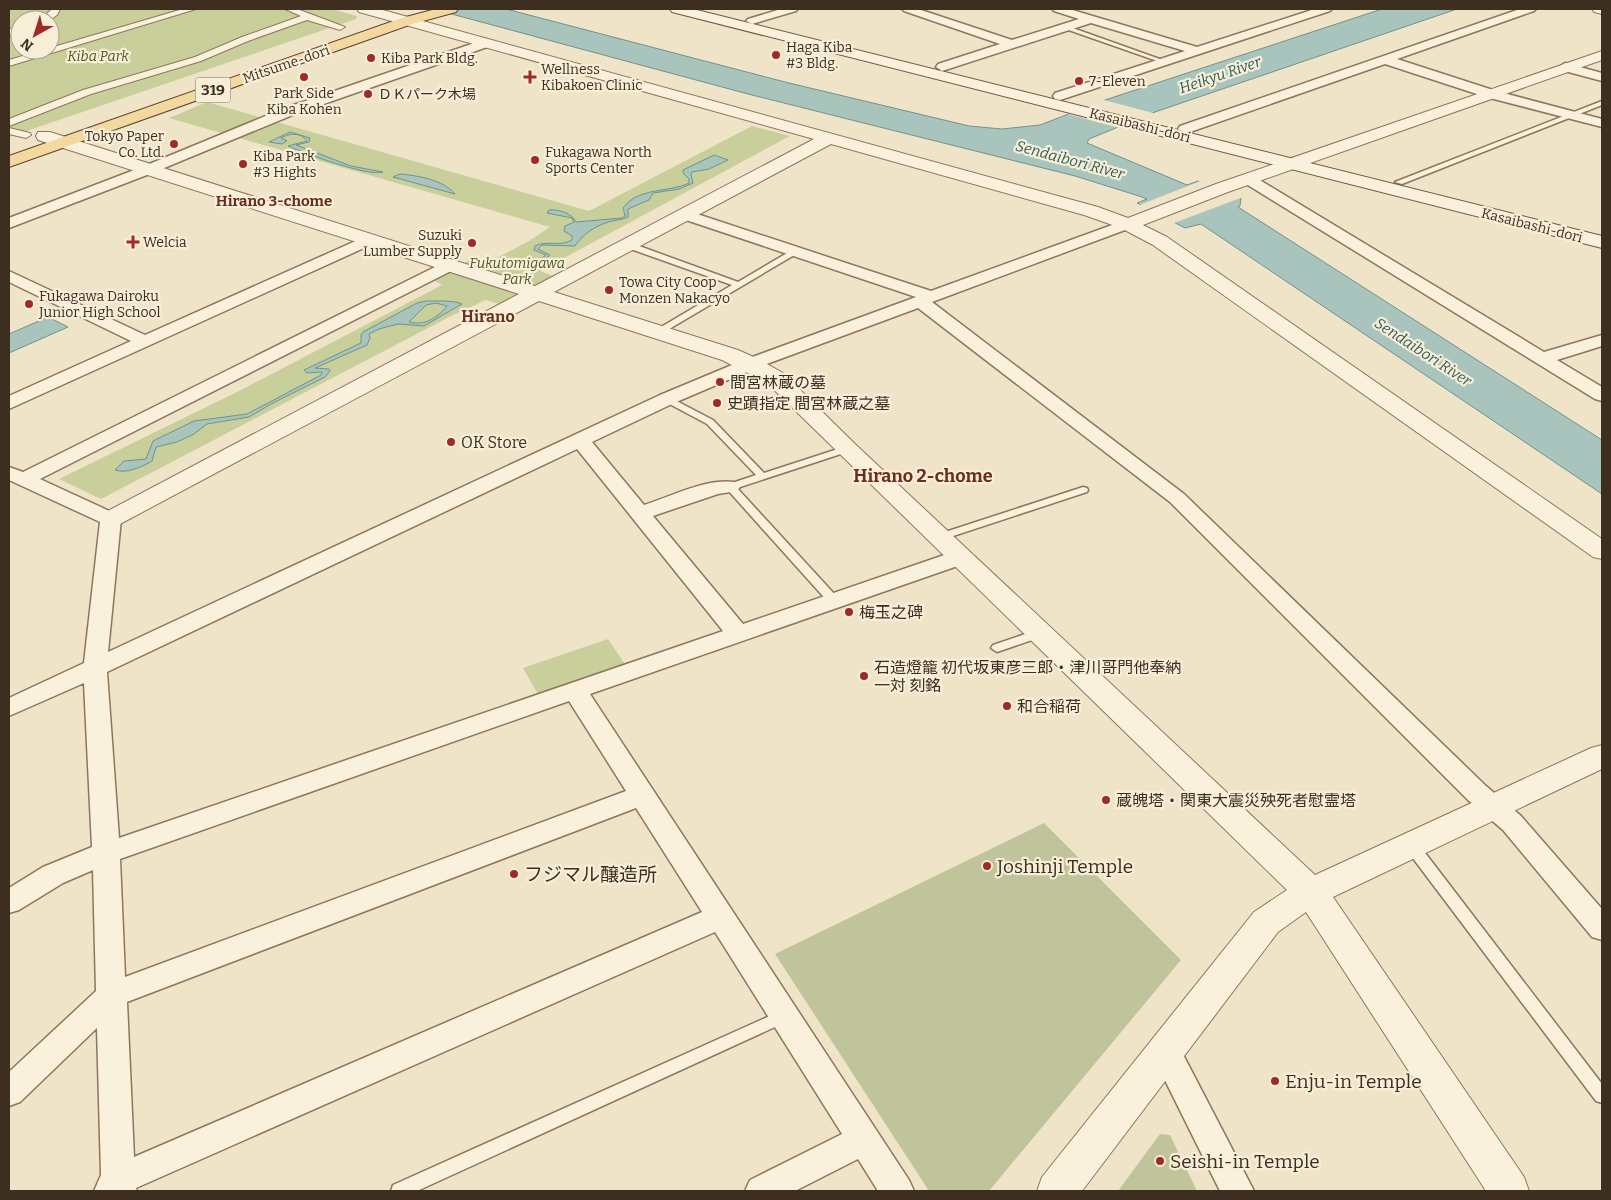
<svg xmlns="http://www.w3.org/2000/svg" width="1611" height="1200" font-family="Bitter,'Noto Sans JP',serif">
<rect width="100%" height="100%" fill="#f0e4c8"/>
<path fill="#c9cf9b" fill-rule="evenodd" d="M 9,9 L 332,9 L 357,16 L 356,19 L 9,137 ZM 20,20 L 50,20 L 50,50 L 20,50 Z
M 376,27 L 68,136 L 65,135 Z
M 207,102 L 589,211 L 752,126 L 790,136 L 540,271 L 553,276 L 499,304 L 486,300 L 453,315 L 101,499 L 59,479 L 237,392 L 442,285 L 433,280 L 468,261 L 489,262 L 529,241 L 550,227 L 169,118 Z
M 608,639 L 627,667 L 539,696 L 523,668 Z"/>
<path fill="#bfc49a" d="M 1044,823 L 1181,960 L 989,1191 L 929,1191 L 775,954 Z
M 1160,1134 L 1170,1135 L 1197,1191 L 1118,1191 Z"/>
<path fill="#a9c4bc" stroke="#6f938a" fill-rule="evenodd" d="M 433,9 L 506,9 L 785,82 L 969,126 L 1002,129 L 1040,125 L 1105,100 L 1382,9 L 1457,9 L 1155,112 L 1089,139 L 1087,143 L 1187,185 L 1198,181 L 1241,198 L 1240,206 L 1238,207 L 1602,440 L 1602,494 L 1201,224 L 1185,228 L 1137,203 L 1147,199 L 1139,196 L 1075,176 L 748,94 Z
M 290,132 L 310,138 L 309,142 L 296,145 L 351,166 L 383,172 C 368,177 304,153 288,146 L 307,141 C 300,132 291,133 281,138 L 287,141 L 282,144 L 269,142 Z
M 714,155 L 728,160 L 709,169 L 692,172 L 691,174 L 693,183 L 679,189 L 653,193 L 649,200 L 628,209 L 628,217 C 622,220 615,220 608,222 C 594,227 583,234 575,246 L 542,245 L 538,249 L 550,255 L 539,265 L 532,266 L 546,255 L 534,250 L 535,246 C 547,240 560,247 572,240 L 572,236 L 564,231 L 565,226 L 574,222 L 572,218 L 547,213 L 549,210 C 558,209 572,213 576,222 L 622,218 L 625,216 L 623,208 C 638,187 668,193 689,183 L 689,179 L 683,173 L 683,170 Z
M 400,174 C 419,176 442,179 455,194 L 393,177 Z
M 426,301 C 435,301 454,300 462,304 L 424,326 L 398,324 L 379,329 L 369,334 L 370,338 L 367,345 L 315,368 L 329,369 L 330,371 L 325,377 L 271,404 L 249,417 L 207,424 L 194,434 L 177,442 L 156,447 L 152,461 C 142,467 126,474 115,470 L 124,461 L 146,459 L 153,441 L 194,421 L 247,414 L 321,375 L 322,372 L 320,372 L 307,373 L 304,370 L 361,343 L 361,335 L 363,332 L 417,303 ZM 436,303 L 447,306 C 437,318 425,326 409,322 L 426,305 Z
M 48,317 L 68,327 L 9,353 L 9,334 Z"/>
<path fill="#f0e4c8" d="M 1100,99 L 1157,114 L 1123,129 L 1064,113 Z
M 1203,180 L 1243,197 L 1174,223 L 1137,206 Z"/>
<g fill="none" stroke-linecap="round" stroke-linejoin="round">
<g stroke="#8d765c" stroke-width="3">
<path id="service" d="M 1063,26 L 1067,26 L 1168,62 L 1163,63 L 1063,28 Z
M 1602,101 L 1602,105 L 1402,184 L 1395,182 Z
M 625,243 L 631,243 L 738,282 L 794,249 L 801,251 L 659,335 L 655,332 L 656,330 L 732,285 L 625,247 Z
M 667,396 L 713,420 L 764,473 L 844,447 L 850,447 L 852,449 L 850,451 L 737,488 L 838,598 L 840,601 L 838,604 L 830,604 L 725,487 L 726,485 L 756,475 L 707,424 L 664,401 L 664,397 Z
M 1083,487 L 1087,488 L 1088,490 L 1087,492 L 944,539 L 940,540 L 935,537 L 936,535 Z
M 1040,629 L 1044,630 L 1046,633 L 1044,636 L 997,652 L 991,648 L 993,645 Z
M 1411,840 L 1416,841 L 1602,1084 L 1602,1103 L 1596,1101 L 1406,849 L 1404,845 L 1406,841 Z
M 783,1010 L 788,1011 L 791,1016 L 788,1021 L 417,1191 L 391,1191 L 393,1185 Z"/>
</g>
<g stroke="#8d765c" stroke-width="2">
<path id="pedestrian" d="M 52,9 L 60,9 L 57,15 L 50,20 L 40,20 Z
M 183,9 L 196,9 L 9,66 L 9,60 L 43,50 L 50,50 L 50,48 Z
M 285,9 L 297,9 L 345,27 L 340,30 L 307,20 L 248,41 L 201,61 L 91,94 L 9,126 L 9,119 L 83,90 L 195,57 L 242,37 L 301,16 Z
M 20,27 L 20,33 L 9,35 L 9,29 Z
M 9,128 L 30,133 L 31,135 L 26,138 L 9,134 Z"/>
</g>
<g stroke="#8d765c" stroke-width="3">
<path id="minor" d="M 781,9 L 798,9 L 796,11 L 752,24 L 746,21 L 748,19 Z
M 902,9 L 918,9 L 1012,40 L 1079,19 L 1054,11 L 1052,9 L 1069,9 L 1197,47 L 1315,9 L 1332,9 L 1330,11 L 1060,100 L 1055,99 L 1053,96 L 1055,93 L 1185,51 L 1091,23 L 942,71 L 936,67 L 938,64 L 1000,44 L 904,11 Z
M 1520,9 L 1536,9 L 1534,11 L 1397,59 L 1496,91 L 1602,119 L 1602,127 L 1486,97 L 1385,64 L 1190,132 L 1185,133 L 1178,129 L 1180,126 Z
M 486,39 L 492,43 L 490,46 L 295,114 L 152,173 L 9,228 L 9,218 L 142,167 L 285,108 Z
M 1565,63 L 1602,73 L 1602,81 L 1561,70 L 1559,67 Z
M 1248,175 L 1253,176 L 1544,352 L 1602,335 L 1602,346 L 1557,360 L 1602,387 L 1602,401 L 1595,399 L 1243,182 L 1241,179 L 1243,176 Z
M 685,210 L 931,291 L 1123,221 L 1133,221 L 1136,224 L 1133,227 L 932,302 L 1184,494 L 1486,786 L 1521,816 L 1602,909 L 1602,940 L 1592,937 L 1503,830 L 1468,800 L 1170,502 L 918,308 L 756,368 L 674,403 L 592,442 L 644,505 C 670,497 711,476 737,483 L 740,487 L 737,491 L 718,494 L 653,516 L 743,624 L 953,552 L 961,550 L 969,552 L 972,557 L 969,562 L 590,694 L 909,1180 L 914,1191 L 878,1191 L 858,1159 L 795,1191 L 745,1191 L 750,1180 L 842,1134 L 715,932 L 136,1188 L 137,1191 L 94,1191 L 101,1175 L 97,1028 L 20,1102 L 9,1106 L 9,1072 L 96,991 L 93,870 L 63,883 L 19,910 L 9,913 L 9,888 L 43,867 L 92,847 L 84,683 L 9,716 L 9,698 L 84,663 L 100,522 L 9,480 L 9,467 L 23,472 L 443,263 L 455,263 L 457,266 L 455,269 L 40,479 L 118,515 L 121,519 L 108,652 L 660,395 L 744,360 L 916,297 L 680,218 L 677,215 L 680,212 ZM 577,449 L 723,631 L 119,838 L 107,672 ZM 569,701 L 626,791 L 125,977 L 120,859 ZM 636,808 L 702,912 L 134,1157 L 127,1002 Z
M 369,235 L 375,237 L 377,240 L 375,243 L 9,409 L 9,396 L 131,341 L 9,282 L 9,271 L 145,335 Z
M 1165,1037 L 1176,1041 L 1254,1191 L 1220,1191 L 1150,1050 L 1154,1041 Z"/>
</g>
<g stroke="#8d765c" stroke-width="2">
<path id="tertiary" d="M 357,9 L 379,9 L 1098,207 L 1128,218 L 1216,184 L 1602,51 L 1602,60 L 1228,192 L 1143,225 L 1167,237 L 1602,539 L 1602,559 L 1593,557 L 1153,245 L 1121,228 L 1084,215 L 831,144 L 554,292 L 738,350 L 758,359 L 783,373 L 855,444 L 1315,875 L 1591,748 L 1602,745 L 1602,769 L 1333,897 L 1524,1177 L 1529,1191 L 1486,1191 L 1306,912 L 1278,932 L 1082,1191 L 1037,1191 L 1042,1177 L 1254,912 L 1287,890 L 767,383 L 722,360 L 539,301 L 120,524 L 111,527 L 102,524 L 98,519 L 102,514 L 519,294 L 38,140 L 36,136 L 38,132 L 50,132 L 535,286 L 814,139 L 359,12 Z
M 1592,9 L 1602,9 L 1602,14 L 1594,12 Z"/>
</g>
<g stroke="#6f573f" stroke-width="2">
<path id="secondary" d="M 670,9 L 693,9 L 1602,236 L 1602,248 L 672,12 Z"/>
</g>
<g stroke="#5b4430" stroke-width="2">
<path id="primary" d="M 436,9 L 458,9 L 456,12 L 412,24 L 9,167 L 9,156 L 402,18 Z"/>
</g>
<use href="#service" fill="#faf1dc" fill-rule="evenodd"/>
<use href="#pedestrian" fill="#faf1dc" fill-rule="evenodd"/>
<use href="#minor" fill="#faf1dc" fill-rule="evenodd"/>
<use href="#tertiary" fill="#faf1dc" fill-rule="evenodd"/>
<use href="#secondary" fill="#faf1dc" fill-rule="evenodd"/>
<use href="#primary" fill="#f3d9a0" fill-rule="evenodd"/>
</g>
<g fill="#9e2a2b" stroke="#f7eed8" stroke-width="2">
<circle cx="776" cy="55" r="5"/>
<circle cx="371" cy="58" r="5"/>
<circle cx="304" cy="77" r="5"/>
<path d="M527.5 69.5h5v5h5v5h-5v5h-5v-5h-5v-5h5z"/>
<circle cx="1079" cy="81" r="5"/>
<circle cx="368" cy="94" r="5"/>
<circle cx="174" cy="144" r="5"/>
<circle cx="535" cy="160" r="5"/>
<circle cx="243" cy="164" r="5"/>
<path d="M130.5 234.5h5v5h5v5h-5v5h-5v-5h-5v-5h5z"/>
<circle cx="472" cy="243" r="5"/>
<circle cx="609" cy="290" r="5"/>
<circle cx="29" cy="304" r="5"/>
<circle cx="720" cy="382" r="5"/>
<circle cx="717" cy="403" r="5"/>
<circle cx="451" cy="442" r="5"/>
<circle cx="849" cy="612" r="5"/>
<circle cx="864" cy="676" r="5"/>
<circle cx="1007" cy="706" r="5"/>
<circle cx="1106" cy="800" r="5"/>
<circle cx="987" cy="866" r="5"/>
<circle cx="514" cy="874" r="5"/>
<circle cx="1275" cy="1081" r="5"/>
<circle cx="1160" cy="1161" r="5"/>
</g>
<g text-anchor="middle" stroke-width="4.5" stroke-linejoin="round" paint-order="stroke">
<g font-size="14" fill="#3d2e20" stroke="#f7eed8" text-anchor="start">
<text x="786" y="52">Haga Kiba<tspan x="786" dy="16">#3 Bldg.</tspan></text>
<text x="381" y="63">Kiba Park Bldg.</text>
<text x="541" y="74">Wellness<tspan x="541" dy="16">Kibakoen Clinic</tspan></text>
<text x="1089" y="86">7-Eleven</text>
<text x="304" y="98" text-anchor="middle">Park Side<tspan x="304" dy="16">Kiba Kohen</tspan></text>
<text x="378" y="99">ＤＫパーク木場</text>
<text x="164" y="141" text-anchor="end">Tokyo Paper<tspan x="164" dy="16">Co. Ltd.</tspan></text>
<text x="545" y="157">Fukagawa North<tspan x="545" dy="16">Sports Center</tspan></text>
<text x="253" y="161">Kiba Park<tspan x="253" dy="16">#3 Hights</tspan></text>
<text x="462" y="240" text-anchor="end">Suzuki<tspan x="462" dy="16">Lumber Supply</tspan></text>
<text x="143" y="247">Welcia</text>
<text x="619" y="287">Towa City Coop<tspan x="619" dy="16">Monzen Nakacyo</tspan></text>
<text x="39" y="301">Fukagawa Dairoku<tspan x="39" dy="16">Junior High School</tspan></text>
</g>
<g font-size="14" font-style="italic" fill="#4d5a26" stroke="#f7eed8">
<text x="98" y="61">Kiba Park</text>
<text x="517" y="268">Fukutomigawa<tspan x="517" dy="16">Park</tspan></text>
</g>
<g font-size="14" fill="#3d2e20" stroke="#f7eed8">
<text transform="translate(286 64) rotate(-19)" y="5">Mitsume-dori</text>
<text transform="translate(1140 125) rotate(14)" y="5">Kasaibashi-dori</text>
<text transform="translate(1532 225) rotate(14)" y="5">Kasaibashi-dori</text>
</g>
<g font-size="15" font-style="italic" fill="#2f5d5a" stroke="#f7eed8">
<text transform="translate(1220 75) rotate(-19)" y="5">Heikyu River</text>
<text transform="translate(1070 160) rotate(15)" y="5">Sendaibori River</text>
<text transform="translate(1423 352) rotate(33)" y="5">Sendaibori River</text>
</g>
<rect fill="#f7eed8" stroke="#756857" stroke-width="1" x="195.5" y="77.5" width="35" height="25" rx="4"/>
<g font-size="15" font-weight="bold" fill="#3d2e20">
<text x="213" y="95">319</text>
</g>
<g font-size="15" font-weight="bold" fill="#6b2e1e" stroke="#f7eed8">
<text x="274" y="206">Hirano 3-chome</text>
</g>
<g font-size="16" font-weight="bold" fill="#6b2e1e" stroke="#f7eed8">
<text x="488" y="322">Hirano</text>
</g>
<g font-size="16" fill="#3d2e20" stroke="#f7eed8" text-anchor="start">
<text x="730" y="388">間宮林蔵の墓</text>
<text x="727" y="409">史蹟指定 間宮林蔵之墓</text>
<text x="461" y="448">OK Store</text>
<text x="859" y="618">梅玉之碑</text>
<text x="874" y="673">石造燈籠 初代坂東彦三郎・津川哥門他奉納<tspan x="874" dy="18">一対 刻銘</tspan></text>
<text x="1017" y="712">和合稲荷</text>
<text x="1116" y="806">蔵魄塔・関東大震災殃死者慰霊塔</text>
</g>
<g font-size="18" font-weight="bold" fill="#6b2e1e" stroke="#f7eed8">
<text x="923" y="482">Hirano 2-chome</text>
</g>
<g font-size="19" fill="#3d2e20" stroke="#f7eed8" text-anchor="start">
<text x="997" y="873">Joshinji Temple</text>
<text x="524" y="881">フジマル醸造所</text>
<text x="1285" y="1088">Enju-in Temple</text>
<text x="1170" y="1168">Seishi-in Temple</text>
</g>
</g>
<rect width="1611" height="1200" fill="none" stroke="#3d2e20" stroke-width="20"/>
<g transform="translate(35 35) rotate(219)"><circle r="24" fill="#f7eed8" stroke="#ada18e"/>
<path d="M0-4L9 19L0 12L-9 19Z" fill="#9e2a2b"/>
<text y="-8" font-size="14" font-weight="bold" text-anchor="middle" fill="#3d2e20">N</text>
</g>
</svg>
